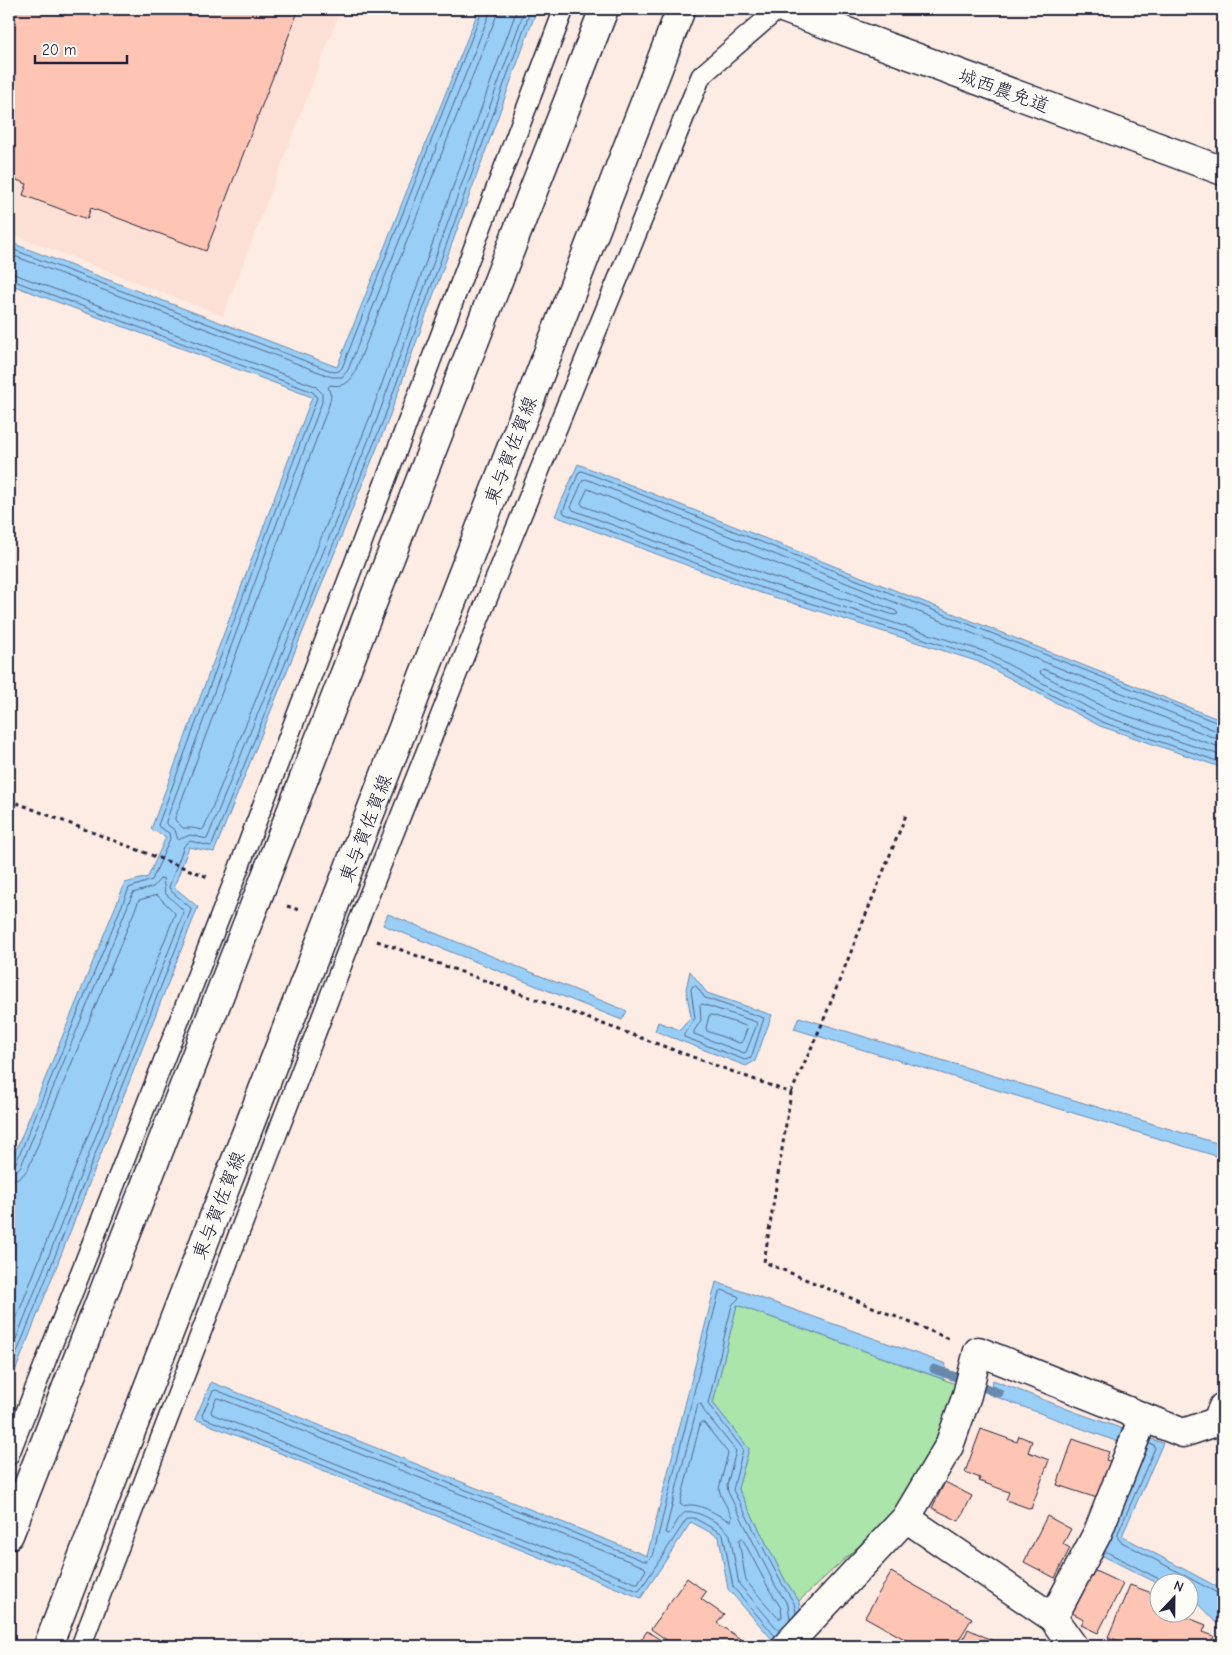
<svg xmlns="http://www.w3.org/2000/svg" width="1232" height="1655" font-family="'Comic Neue','Klee One',sans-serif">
<rect width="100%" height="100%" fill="#fdece3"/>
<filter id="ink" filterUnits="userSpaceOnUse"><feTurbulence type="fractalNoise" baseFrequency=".02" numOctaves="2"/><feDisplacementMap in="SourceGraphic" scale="10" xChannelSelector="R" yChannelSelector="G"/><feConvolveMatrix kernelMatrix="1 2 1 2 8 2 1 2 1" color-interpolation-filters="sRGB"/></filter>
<g filter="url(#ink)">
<path fill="#fde0d5" d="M 9,9 L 341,9 L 223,316 L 9,233 Z"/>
<path fill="#abe5aa" stroke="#668472" d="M 737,1305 L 959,1385 L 942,1442 L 901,1507 L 799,1601 L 785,1580 L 738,1488 L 749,1449 L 713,1403 Z"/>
<path fill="#99cef7" stroke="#6989ac" d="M 479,9 L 537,9 L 387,423 L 214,852 L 189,847 L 174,887 L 198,907 L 9,1387 L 9,1167 L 125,883 L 148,877 L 166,837 L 151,829 L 312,397 L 9,284 L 9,242 L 337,367 Z
M 578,464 L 1223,721 L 1223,768 L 1100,726 L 979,662 L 761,593 L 555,516 Z
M 388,914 L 627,1011 L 622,1020 L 383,925 Z
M 690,971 L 707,993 L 772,1015 L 755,1061 L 746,1066 L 655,1031 L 658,1022 L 680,1030 L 691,1017 L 686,989 Z
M 799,1017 L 1223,1145 L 1223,1158 L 794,1029 Z
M 716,1282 L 946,1364 L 943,1379 L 737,1305 L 713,1403 L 749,1449 L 738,1488 L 785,1580 L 799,1601 L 805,1646 L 776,1646 L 770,1637 L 728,1589 L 719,1537 L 691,1522 L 641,1598 L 195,1419 L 211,1382 L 647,1556 Z
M 993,1380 L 1075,1412 L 1163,1443 L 1122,1536 L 1223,1590 L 1223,1630 L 1198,1604 L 1190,1600 L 1190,1582 L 1160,1582 L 1159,1584 L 1095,1552 L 1140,1450 L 988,1394 Z"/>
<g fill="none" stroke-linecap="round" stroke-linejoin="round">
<path stroke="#526786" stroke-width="1" d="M 497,9 L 496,17 L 354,374 C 349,384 341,387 330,385 L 328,387 L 331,396 L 329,405 L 175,818 L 175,820 L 183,828 L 192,828 L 202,830 L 204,828 L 370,417 L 517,9
M 9,248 L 334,372 L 339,371 L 342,368 L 483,9
M 9,254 L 332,377 L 342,377 L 348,370 L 489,15 L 489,9
M 9,273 L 14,274 L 315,386 L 322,393 L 322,402 L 166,821 L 166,824 L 175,830 L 178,840 L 190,835 L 207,839 L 377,419 L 525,9
M 9,279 L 313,392 L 317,398 L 158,825 L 159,827 L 169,833 L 170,839 L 152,880 L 129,888 L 16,1163 L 13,1166 L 9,1167
M 588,489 L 896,611 L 898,614 L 894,615 L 767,575 L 583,506 L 581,503 Z
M 1223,725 L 582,471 L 579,472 L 563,511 L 565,514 L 762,588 L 981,657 L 1102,722 L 1223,763
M 1223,731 L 1217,731 L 586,479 L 583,480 L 571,507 L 573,510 L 764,582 L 983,651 L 1104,716 L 1223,756
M 1223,739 L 1215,738 L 1043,669 L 1040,671 L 1041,674 L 1107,709 L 1223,748
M 693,986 L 696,986 L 705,998 L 764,1018 L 751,1058 L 745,1060 L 684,1037 L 684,1034 L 695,1018 L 691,990 Z
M 702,1004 L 756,1022 L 757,1024 L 746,1052 L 744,1053 L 694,1034 L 694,1031 L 701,1020 L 700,1006 Z
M 712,1015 L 746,1026 L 747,1029 L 742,1042 L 739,1043 L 707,1031 L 706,1028 L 709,1016 Z
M 9,1173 L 16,1171 L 21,1166 L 133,893 L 153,887 L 160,879 L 163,878 L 165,893 L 183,910 L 184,912 L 9,1357
M 9,1180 L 20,1178 L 28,1169 L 139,900 L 157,895 L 174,912 L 175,914 L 9,1337
M 9,1373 L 191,910 L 191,908 L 171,891 L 169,887 L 184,846 L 190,841 L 210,846 L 212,845 L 383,421 L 531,9
M 219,1398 L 644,1567 L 646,1570 L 638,1583 L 635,1583 L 212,1414 L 211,1411 L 216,1399 Z
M 702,1422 L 704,1423 L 728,1453 L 719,1489 L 721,1496 L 732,1517 L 731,1521 C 715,1515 700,1501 683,1506 L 680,1504 L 700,1424 Z
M 1149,1444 L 1154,1445 L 1155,1448 L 1118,1533 L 1118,1538 L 1120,1541 L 1219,1594 L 1223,1594
M 742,1538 L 769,1589 L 781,1608 L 782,1616 L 781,1618 L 778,1618 L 746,1581 L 739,1541 Z
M 1105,1551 L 1161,1580 L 1164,1582
M 779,1631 L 739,1584 L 730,1535 C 726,1526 696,1509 686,1512 C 679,1516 674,1527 669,1534 L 665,1533 L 698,1404 L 701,1404 L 704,1411 L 736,1451 L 727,1485 L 728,1492 L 775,1585 L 788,1605 L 790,1619
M 775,1636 L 733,1587 L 723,1534 L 694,1518 L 689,1518 L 686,1520 L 640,1590 L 638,1591 L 204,1418 L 202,1415 L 213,1391 L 216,1390 L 644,1561 L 648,1561 L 653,1556 L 719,1292 L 722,1290 L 738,1296 L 739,1298 L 732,1305 L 708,1404 L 743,1449 L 733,1490 L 781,1582 L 794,1603 L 796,1613"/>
<path stroke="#6989ac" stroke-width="9" d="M 934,1369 L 999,1393"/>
</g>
<path fill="#fec5b4" stroke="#22223b" d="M 9,9 L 299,9 L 206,251 L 91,208 L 87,219 L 23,195 L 27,184 L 9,177 Z
M 981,1429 L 1017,1442 L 1019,1436 L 1032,1441 L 1028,1452 L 1049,1460 L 1031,1509 L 1006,1500 L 1009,1492 L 979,1481 L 980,1478 L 965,1472 Z
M 1073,1439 L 1109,1452 L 1106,1460 L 1113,1462 L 1100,1499 L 1057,1485 Z
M 945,1482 L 972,1496 L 959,1521 L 932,1508 Z
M 1047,1516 L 1071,1529 L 1063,1544 L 1070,1548 L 1055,1578 L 1024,1562 Z
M 1091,1569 L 1123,1584 L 1098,1633 L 1081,1625 L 1084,1619 L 1070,1612 Z
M 891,1572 L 972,1618 L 955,1646 L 917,1646 L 865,1617 Z
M 687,1578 L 706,1592 L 701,1599 L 724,1615 L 717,1623 L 749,1645 L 748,1646 L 675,1646 L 651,1629 Z
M 1130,1585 L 1160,1596 L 1160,1612 L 1187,1612 L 1186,1617 L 1206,1625 L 1203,1632 L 1214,1636 L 1210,1646 L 1133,1646 L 1108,1637 Z
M 968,1629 L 1004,1646 L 960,1646 Z
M 647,1631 L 668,1645 L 667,1646 L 637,1646 Z"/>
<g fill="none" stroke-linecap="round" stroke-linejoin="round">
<g stroke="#22223b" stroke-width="22">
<path id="lane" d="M 9,1455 L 232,886 L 564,9
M 81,1646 L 354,933 L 483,609 L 701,76 L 778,9"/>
</g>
<g stroke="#22223b" stroke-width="31">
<path id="street" d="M 906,1518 L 1053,1618 L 1073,1646
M 1053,1618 L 1098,1532 L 1143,1418
M 786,1646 L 906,1518 L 949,1446 L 967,1395 L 978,1351 L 1183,1433 L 1216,1422 L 1223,1407"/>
</g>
<g stroke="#22223b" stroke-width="31">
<path id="secondary" d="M 785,9 L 1223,171
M 9,1535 L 604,9
M 48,1646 L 681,9"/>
</g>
<path stroke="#22223b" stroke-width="3" stroke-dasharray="4 4" stroke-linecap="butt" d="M 9,800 L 208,877
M 287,906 L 302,911
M 377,941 L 791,1093 L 764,1262 L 952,1340
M 791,1093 L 822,1024 L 906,815"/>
<use href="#lane" stroke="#fdfcf7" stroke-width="19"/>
<use href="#street" stroke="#fdfcf7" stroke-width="28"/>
<use href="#secondary" stroke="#fdfcf7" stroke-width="28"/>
</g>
</g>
<g text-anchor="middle" stroke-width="4.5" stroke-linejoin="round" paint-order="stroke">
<g font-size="19" fill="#22223b" stroke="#fdfcf7">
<text transform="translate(1004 90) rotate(20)" y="7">城西農免道</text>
<text transform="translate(510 450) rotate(-69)" y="7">東与賀佐賀線</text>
<text transform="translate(365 828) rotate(-69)" y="7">東与賀佐賀線</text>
<text transform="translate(218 1205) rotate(-69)" y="7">東与賀佐賀線</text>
</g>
</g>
<rect width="1232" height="1655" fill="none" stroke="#fdfcf7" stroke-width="30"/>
<rect x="15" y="15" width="1202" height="1625" fill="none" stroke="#22223b" stroke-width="2" filter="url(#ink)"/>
<g transform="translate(1174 1598) rotate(22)"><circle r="24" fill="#fdfcf7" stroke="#a5a5ac"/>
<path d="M0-4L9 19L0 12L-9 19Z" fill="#22223b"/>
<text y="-8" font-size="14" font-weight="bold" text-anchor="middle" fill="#22223b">N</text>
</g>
<path d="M35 55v8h92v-8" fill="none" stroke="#22223b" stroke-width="2.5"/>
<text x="42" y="55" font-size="15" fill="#22223b" stroke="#fdfcf7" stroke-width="4" paint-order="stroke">20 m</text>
</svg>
